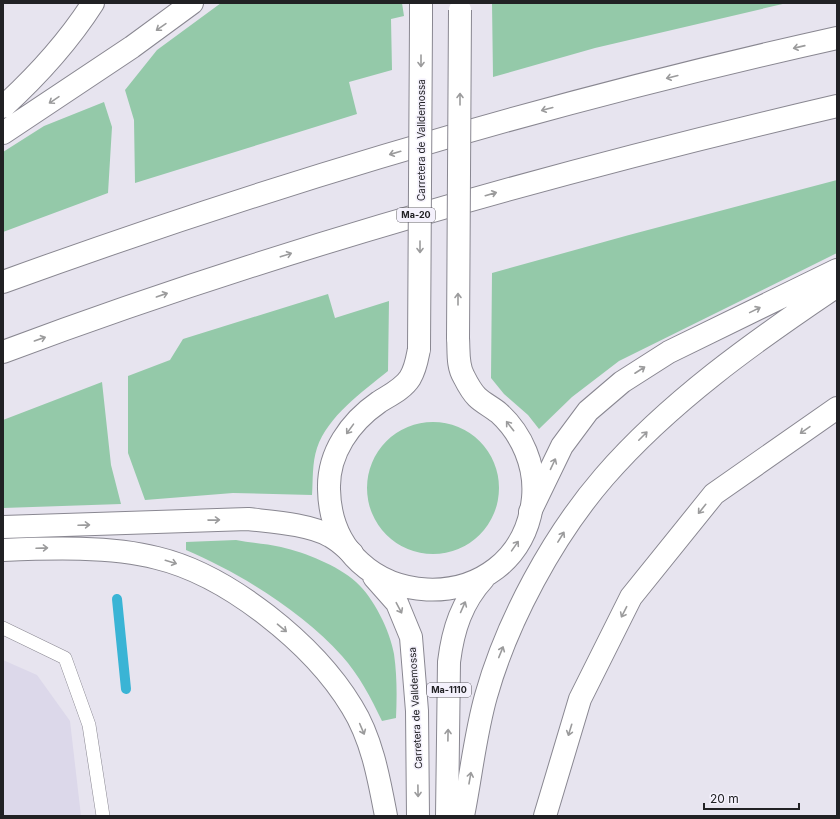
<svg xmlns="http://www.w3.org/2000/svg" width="840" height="819" font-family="Inter,sans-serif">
<rect width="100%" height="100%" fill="#e7e4ef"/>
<path fill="#dcd8ea" d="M 3,660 L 37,675 L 70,721 L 81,816 L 3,816 Z"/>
<path fill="#94c9a9" d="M 221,3 L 402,3 L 404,16 L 391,19 L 392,70 L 349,82 L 357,114 L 135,183 L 134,120 L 125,90 L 157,50 Z
M 492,3 L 787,3 L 595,48 L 493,77 Z
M 104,102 L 112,127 L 108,193 L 3,232 L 3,152 L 44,126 Z
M 837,180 L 837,253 L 619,361 L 572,397 L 539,429 L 528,415 L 504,394 L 491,378 L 492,273 L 629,235 Z
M 328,294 L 335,318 L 389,301 L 388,371 C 362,392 328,416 317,448 C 312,463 313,480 312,495 L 233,493 L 145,500 L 128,453 L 128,376 L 170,360 L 183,339 Z
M 102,382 L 111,465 L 121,504 L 3,508 L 3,420 Z
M367 488a66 66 0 1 1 132 0a66 66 0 1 1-132 0Z
M 236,540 C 251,543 267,544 281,547 C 306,553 337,565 356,582 C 374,598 390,631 394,654 C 397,675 397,696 396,718 L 382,721 C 371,698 359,675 342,656 C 303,612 240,573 186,550 L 186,542 Z"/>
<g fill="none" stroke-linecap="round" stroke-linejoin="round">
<path stroke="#3ab4d5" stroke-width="10" d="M 117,599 L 126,689"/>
<g stroke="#898791" stroke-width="14">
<path id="lane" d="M 3,628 L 65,658 L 89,725 L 103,816"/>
</g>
<g stroke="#898791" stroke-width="24">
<path id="street" d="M 545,816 L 580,699 L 631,597 L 714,494 L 837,408"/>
</g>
<g stroke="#898791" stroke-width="24">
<path id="primary" d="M 421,3 L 421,22
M 419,349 C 417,359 416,368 410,378 C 403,389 390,395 379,402 C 350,422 328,453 329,489 C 331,617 520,626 533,498 C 536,466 522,434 499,413 C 492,407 483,403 477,397 C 472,392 467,383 464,377 C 457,366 459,351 458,338
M 374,577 L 397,603 L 411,637 L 417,711 L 418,816
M 447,816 L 449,662 C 453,629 462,602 484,578"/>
</g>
<g stroke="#898791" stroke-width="24">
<path id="highway" d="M 3,107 C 37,76 68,42 93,3
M 3,133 L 132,47 L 192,3
M 3,282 C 275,183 554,101 837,38
M 3,352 C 275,250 554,172 837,106
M 530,512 L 562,446 L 588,411 L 622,382 L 669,352 L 837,270
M 3,527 L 248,519 C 273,522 308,524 330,536 C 338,540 345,547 352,553
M 3,550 C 50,548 111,546 157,558 C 228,575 314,644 352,707 C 372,739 379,779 386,816
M 463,816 C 471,776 475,735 486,696 C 507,621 553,536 604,477 C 669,402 755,341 837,286"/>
</g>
<use href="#lane" stroke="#fff" stroke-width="13"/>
<use href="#street" stroke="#fff" stroke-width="22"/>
<use href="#primary" stroke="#fff" stroke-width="22"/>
<use href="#highway" stroke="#fff" stroke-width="22"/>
<g stroke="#898791" stroke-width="24" stroke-linecap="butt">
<path id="primary-bridge" d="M 458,338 L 460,10
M 419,349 L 421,22"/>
</g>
<use href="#primary-bridge" stroke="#fff" stroke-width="22"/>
</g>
<defs><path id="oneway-shaft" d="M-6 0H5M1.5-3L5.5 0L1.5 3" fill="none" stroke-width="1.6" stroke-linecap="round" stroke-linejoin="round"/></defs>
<g stroke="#9b9b9c">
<use href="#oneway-shaft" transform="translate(161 27) rotate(145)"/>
<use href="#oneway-shaft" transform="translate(799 47) rotate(167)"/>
<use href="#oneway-shaft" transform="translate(421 61) rotate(90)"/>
<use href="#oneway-shaft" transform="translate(672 77) rotate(166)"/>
<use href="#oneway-shaft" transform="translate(460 99) rotate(-90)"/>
<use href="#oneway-shaft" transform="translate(54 100) rotate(146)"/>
<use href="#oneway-shaft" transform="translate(547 109) rotate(165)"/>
<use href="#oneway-shaft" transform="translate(395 153) rotate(164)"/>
<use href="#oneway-shaft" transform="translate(491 194) rotate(-16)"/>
<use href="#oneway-shaft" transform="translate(420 247) rotate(90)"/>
<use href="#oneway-shaft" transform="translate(286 255) rotate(-18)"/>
<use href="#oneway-shaft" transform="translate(162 295) rotate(-19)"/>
<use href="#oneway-shaft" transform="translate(458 299) rotate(-90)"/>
<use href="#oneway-shaft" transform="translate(755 310) rotate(-26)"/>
<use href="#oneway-shaft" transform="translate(40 339) rotate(-19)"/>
<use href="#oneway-shaft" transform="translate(640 370) rotate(-33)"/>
<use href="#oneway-shaft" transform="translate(510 426) rotate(-128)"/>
<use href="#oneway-shaft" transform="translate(350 429) rotate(126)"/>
<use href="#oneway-shaft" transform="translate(805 430) rotate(145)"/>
<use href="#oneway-shaft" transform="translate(643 436) rotate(-45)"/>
<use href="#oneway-shaft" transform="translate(553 464) rotate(-65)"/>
<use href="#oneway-shaft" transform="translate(702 509) rotate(129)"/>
<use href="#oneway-shaft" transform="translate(214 520) rotate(-1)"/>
<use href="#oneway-shaft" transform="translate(84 525) rotate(-2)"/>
<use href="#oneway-shaft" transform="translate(561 537) rotate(-58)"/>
<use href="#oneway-shaft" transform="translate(515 546) rotate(-55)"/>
<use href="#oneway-shaft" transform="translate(42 548) rotate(-2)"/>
<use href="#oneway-shaft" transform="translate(171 562) rotate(17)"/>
<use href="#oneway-shaft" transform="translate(463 607) rotate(-66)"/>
<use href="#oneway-shaft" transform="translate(399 608) rotate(62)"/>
<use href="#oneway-shaft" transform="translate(624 612) rotate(117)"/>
<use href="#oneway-shaft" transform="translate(282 628) rotate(40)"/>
<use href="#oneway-shaft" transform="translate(501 652) rotate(-68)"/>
<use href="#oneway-shaft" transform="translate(362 729) rotate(67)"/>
<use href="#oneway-shaft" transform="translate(570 730) rotate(107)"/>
<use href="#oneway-shaft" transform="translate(448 735) rotate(-89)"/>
<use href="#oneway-shaft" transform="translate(470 778) rotate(-80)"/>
<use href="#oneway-shaft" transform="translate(418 791) rotate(89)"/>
</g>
<g text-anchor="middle" stroke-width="3" stroke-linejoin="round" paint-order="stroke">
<g fill="#f4f1fc" stroke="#605f65" stroke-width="1">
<rect x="397" y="208" width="38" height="14" rx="3"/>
<rect x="427" y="683" width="44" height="14" rx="3"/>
</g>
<g font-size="9" font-weight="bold" fill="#212124">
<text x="416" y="218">Ma-20</text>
<text x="449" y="693">Ma-1110</text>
</g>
<g font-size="10" fill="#212124" stroke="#f4f1fc">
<text transform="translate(421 140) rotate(-90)" y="4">Carretera de Valldemossa</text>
<text transform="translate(415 708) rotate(-93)" y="4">Carretera de Valldemossa</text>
</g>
</g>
<rect width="840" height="819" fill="none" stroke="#212124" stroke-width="8"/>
<path d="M704 803v6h95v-6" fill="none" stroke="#212124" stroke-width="2"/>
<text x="710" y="803" font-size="12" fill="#212124" stroke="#f4f1fc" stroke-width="3" paint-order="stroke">20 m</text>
</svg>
